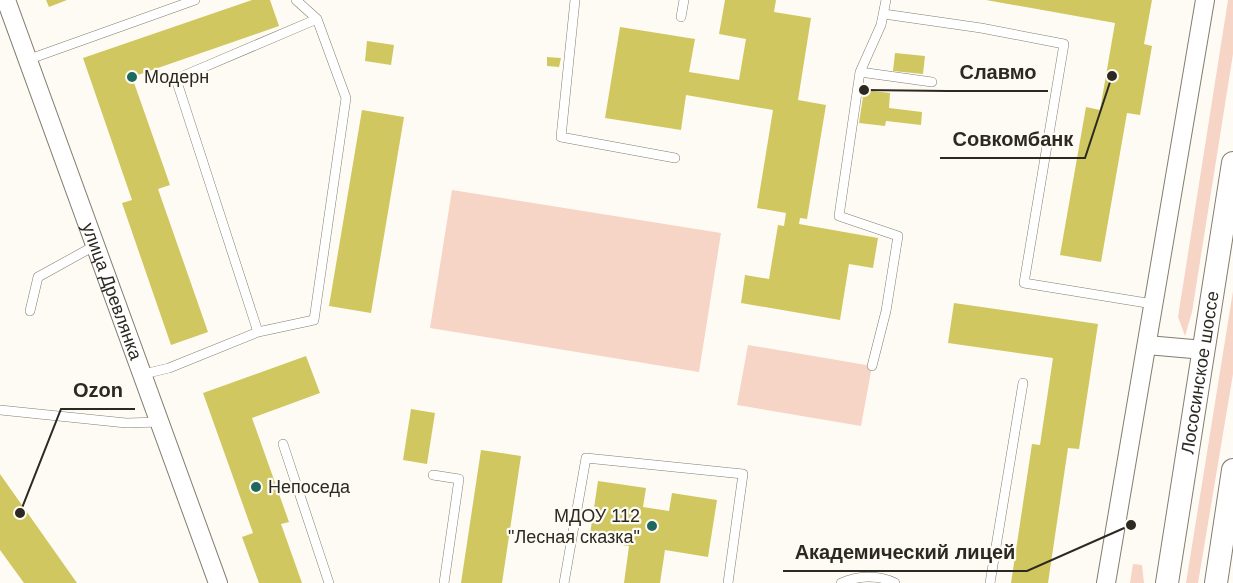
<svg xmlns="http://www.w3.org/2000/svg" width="1233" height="583" font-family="Helvetica,sans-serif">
<rect width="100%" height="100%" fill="#fefbf4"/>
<path fill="#f6d4c6" d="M 1228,0 L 1233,0 L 1233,54 L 1192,312 L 1185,336 L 1178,317 Z
M 452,190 L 721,233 L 699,372 L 430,328 Z
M 1233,291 L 1233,374 L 1198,583 L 1186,583 Z
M 748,345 L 872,366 L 861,426 L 737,405 Z
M 1133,564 L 1142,565 L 1144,583 L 1130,583 Z"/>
<path fill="#d0c760" d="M 46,0 L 67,0 L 49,7 Z
M 252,0 L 270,0 L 279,26 L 132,77 L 170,185 L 158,189 L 208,332 L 171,345 L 122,203 L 132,200 L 83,58 Z
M 725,0 L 776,0 L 774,12 L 811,18 L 798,100 L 826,105 L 807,219 L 800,218 L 799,224 L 878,238 L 873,268 L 849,264 L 840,320 L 741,303 L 745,275 L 769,279 L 778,225 L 784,226 L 786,213 L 757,208 L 773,110 L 686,95 L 681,130 L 605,118 L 620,27 L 695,39 L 689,72 L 739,80 L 746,39 L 719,34 Z
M 986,0 L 1152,0 L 1144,44 L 1152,46 L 1140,115 L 1127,113 L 1101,262 L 1060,255 L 1086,107 L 1100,110 L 1115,23 Z
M 367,41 L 394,45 L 391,65 L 365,61 Z
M 895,53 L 925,56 L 923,74 L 893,71 Z
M 547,57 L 561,58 L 559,67 L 547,66 Z
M 864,90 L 890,93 L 889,108 L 922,112 L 921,125 L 886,121 L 885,126 L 859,123 Z
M 362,110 L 404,117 L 371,313 L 329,306 Z
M 954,303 L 1098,324 L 1079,449 L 1068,448 L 1048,583 L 1011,583 L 1032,444 L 1040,445 L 1053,358 L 948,343 Z
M 306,356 L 320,393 L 252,418 L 289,522 L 281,524 L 302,583 L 259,583 L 242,537 L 253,533 L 203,393 Z
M 411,409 L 435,413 L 427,464 L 403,460 Z
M 481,450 L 521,456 L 502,583 L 461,583 Z
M 0,474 L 77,583 L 24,583 L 0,550 Z
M 598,481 L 646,488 L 643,507 L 669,511 L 672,493 L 717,500 L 708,557 L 665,550 L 660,583 L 624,583 L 629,546 L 589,541 Z"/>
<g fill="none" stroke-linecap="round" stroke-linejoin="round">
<g stroke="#847d6f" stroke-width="10">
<path id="service" d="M 575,0 L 561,137 L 675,158
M 884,14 L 981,28 L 1064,44 L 1024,283 L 1153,304
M 681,17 L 684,0
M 27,60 L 195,0
M 860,72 L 932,82
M 30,311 L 38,277 L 96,245
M 258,332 L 176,79 L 317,19
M 872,366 L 886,311 L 898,236 L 839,216 L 860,72 L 881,25 L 886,0
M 144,374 L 169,368 L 258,332 L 314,320 L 346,98 L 317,19 L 296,0
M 0,410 L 126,423 L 161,422
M 283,444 L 329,583
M 433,475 L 459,479 L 444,583
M 564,583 L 586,458 L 743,474 L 728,583
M 841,583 C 857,576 878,574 895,583
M 990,583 L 1023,383"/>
</g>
<g stroke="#847d6f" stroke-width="20">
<g id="minor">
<path id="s1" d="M 6,0 L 218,583"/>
<path d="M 1147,345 L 1204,350"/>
<path d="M 1106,583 L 1205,0"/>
</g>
</g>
<g stroke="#847d6f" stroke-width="24">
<g id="tertiary">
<path id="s2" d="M 1167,583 L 1233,163"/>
<path d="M 1216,583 L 1233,470"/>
</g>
</g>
<use href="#service" stroke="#fff" stroke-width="9"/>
<use href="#minor" stroke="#fff" stroke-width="18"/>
<use href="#tertiary" stroke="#fff" stroke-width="22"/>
</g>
<g fill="#1e685f" stroke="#fefbf4" stroke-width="2">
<circle cx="132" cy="77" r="6"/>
<circle cx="256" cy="487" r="6"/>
<circle cx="652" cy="526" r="6"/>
</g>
<g text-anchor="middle" stroke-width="4.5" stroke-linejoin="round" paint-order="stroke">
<g font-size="18" fill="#2c2923" stroke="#fefbf4" text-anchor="start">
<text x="144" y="83">Модерн</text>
<text x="268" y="493">Непоседа</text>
<text x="640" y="522" text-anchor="end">МДОУ 112<tspan x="640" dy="21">"Лесная сказка"</tspan></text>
</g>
<g font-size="18" fill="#2c2923" stroke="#fefbf4">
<text dy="6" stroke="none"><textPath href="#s1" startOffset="310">улица Древлянка</textPath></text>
<text dy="6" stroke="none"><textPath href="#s2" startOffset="213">Лососинское шоссе</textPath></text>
</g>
</g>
<path fill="none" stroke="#2c2923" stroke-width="2" d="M864 90L947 91H1048M1112 76L1085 158H940M20 513L61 409H135M1131 525L1027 571H783"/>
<g fill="#2c2923" stroke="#fefbf4" stroke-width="2">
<circle cx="864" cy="90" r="6"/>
<circle cx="1112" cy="76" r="6"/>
<circle cx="20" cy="513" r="6"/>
<circle cx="1131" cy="525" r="6"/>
</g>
<g font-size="20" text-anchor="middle" font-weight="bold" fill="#2c2923" stroke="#fefbf4" stroke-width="4.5" stroke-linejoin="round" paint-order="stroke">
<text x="998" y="79">Славмо</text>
<text x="1013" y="146">Совкомбанк</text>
<text x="98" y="397">Ozon</text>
<text x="905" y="559">Академический лицей</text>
</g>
</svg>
